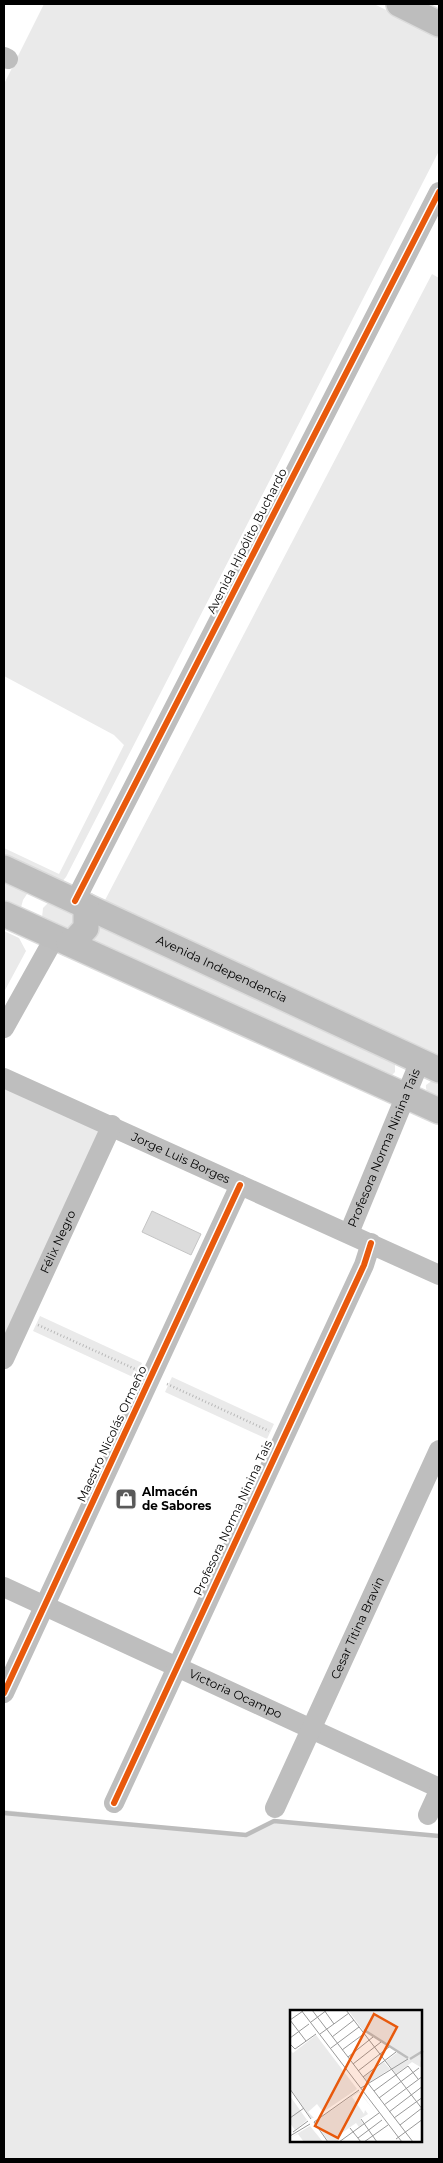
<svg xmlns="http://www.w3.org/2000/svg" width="443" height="2163" font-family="Montserrat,sans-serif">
<rect width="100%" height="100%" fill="#fff"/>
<path fill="#eaeaea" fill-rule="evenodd" d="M 44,4 L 374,4 L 439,36 L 439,151 L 66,877 L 61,883 L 4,859 L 4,848 L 59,874 L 124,745 L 114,735 L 4,676 L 4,84 Z
M 432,274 L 439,278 L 439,1059 L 103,904 Z
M 4,879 L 29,891 L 23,900 L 20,911 L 4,904 Z
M 49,902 L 74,911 L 75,921 L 68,929 L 42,918 L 43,908 Z
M 98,924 L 395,1063 L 395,1072 L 391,1076 L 90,942 L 96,934 Z
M 4,931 L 19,938 L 26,951 L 4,992 Z
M 433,1080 L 439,1081 L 439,1101 C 433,1097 425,1094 426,1085 Z
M 4,1084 L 100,1129 L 4,1342 Z
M 40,1316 L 142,1363 L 135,1378 L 33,1331 Z
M 172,1377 L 274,1424 L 267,1439 L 165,1392 Z
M 4,1810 L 246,1835 L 274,1821 L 439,1837 L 439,2159 L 4,2159 ZM 292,2012 L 422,2012 L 422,2142 L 292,2142 Z"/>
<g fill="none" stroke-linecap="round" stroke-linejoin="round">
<path stroke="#bcbcbc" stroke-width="4.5" d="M 4,1813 L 246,1835 L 274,1821 L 439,1836"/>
</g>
<path fill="#dcdcdc" stroke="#c5c5c5" d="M 152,1211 L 201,1234 L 191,1255 L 142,1232 Z"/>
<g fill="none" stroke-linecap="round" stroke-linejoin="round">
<g stroke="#dbdbdb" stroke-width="28">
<g id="major">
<path d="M 399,4 L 439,24"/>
<path id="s6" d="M 4,868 L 439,1070"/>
<path d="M 4,914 L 439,1111"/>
<path d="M 69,943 L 76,939 L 86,928 L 86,906"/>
</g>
</g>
<path stroke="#b8b8b8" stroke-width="2.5" stroke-dasharray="1 2.5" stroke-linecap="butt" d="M 38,1325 L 135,1369
M 167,1384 L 269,1431"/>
<g stroke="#bebebe" stroke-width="20">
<path d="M 4,57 L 8,59"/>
<path d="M 75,901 L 439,192"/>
<path d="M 4,1028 L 55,937"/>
<path id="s1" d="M 4,1078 L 439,1275"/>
<path id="s2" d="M 349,1233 L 420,1061"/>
<path id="s3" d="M 4,1359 L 112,1125"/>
<path id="s4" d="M 4,1587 L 439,1788"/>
<path d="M 4,1693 L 240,1185"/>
<path d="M 114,1803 L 364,1265 L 371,1243"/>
<path id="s5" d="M 275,1808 L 439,1450"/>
<path d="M 428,1815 L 439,1791"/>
</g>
<use href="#major" stroke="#bdbdbd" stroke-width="25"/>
<g stroke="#fff" stroke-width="9">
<path id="cycleway" d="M 75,901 L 439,192
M 4,1693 L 240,1185
M 114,1803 L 364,1265 L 371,1243"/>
</g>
<use href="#cycleway" stroke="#e8590c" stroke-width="6"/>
</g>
<defs>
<g id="shop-square" transform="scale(1.125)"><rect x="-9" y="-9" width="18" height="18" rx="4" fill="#595959" stroke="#fff"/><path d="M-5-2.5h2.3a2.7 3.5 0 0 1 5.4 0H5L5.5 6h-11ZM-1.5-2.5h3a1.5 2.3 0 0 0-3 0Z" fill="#fff"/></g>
</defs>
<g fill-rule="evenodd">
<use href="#shop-square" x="126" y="1499"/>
</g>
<g text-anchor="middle" stroke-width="4.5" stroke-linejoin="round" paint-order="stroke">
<g font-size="12" fill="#000" stroke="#fff">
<text transform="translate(247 541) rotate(-63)" y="4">Avenida Hipólito Buchardo</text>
<text dy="4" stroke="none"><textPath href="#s6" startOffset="240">Avenida Independencia</textPath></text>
<text dy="4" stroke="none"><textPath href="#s2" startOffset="92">Profesora Norma Ninina Tais</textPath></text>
<text dy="4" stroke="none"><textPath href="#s1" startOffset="194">Jorge Luis Borges</textPath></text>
<text dy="4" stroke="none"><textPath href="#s3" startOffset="129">Félix Negro</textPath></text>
<text transform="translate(112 1434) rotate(-65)" y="4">Maestro Nicolás Ormeño</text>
<text transform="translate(233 1518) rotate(-65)" y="4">Profesora Norma Ninina Tais</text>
<text dy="4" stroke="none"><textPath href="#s5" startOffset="198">Cesar Titina Bravin</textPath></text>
<text dy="4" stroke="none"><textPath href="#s4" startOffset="255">Victoria Ocampo</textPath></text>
</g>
<g font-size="12" font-weight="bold" fill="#000" stroke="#fff" text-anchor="start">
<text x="142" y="1496">Almacén<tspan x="142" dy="14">de Sabores</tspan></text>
</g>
</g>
<g transform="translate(290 2010)">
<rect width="132" height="132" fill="#fff"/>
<path d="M 58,0 L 132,0 L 132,49 L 130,47 L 132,58 L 122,52 L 106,64 L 96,51 L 108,42 L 72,19 ZM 26,25 L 67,79 L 33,102 L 27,94 L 18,102 L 24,108 L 21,108 L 0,78 L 0,40 L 3,43 ZM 94,52 L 100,59 L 78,73 L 74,67 ZM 69,81 L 87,104 L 69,82 L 62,87 L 74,104 L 75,100 L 78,104 L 70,109 L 73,114 L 69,117 L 66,113 L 46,127 L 49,132 L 39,132 L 25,112 ZM 0,86 L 17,110 L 5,120 L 0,113 ZM 20,116 L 33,132 L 14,132 L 8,124 L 0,128 Z" fill="#eaeaea"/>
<path fill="none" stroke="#bcbcbc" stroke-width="2.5" d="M 74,20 L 118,48M 120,49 L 133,41"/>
<path fill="none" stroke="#999" stroke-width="1" d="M 11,0 L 112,132M 22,0 L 123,132M 34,0 L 44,14M 56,0 L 133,100M 0,10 L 16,31M 0,10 L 13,1M 21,12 L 37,0M 30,24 L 59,3M 42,27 L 64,10M 0,28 L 19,14M 0,34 L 5,39 L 26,24M 41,38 L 69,17M 52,40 L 75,23M 58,47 L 83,27M 63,54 L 91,32M 68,61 L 99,37M 73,67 L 106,42M 71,78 L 118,49M 0,79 L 21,109M 84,81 L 118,56 L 128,69M 89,88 L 129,58M 94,95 L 133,66M 99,102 L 133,76M 0,108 L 14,98M 104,108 L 133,87M 71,109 L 87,132M 24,112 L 69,80M 24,112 L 38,132M 110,115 L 132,98M 60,118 L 71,132M 3,122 L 18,111M 0,126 L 20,114M 68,128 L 92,110M 106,129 L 133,109M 49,132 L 89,103M 74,132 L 98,115"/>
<path fill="#e8590c" fill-opacity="0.15" stroke="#e8590c" stroke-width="2.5" d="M 84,4 L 107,17 L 48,128 L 25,116 Z"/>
<rect width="132" height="132" fill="none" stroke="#000" stroke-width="2.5"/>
</g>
<rect width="443" height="2163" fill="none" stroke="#000000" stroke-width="10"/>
</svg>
